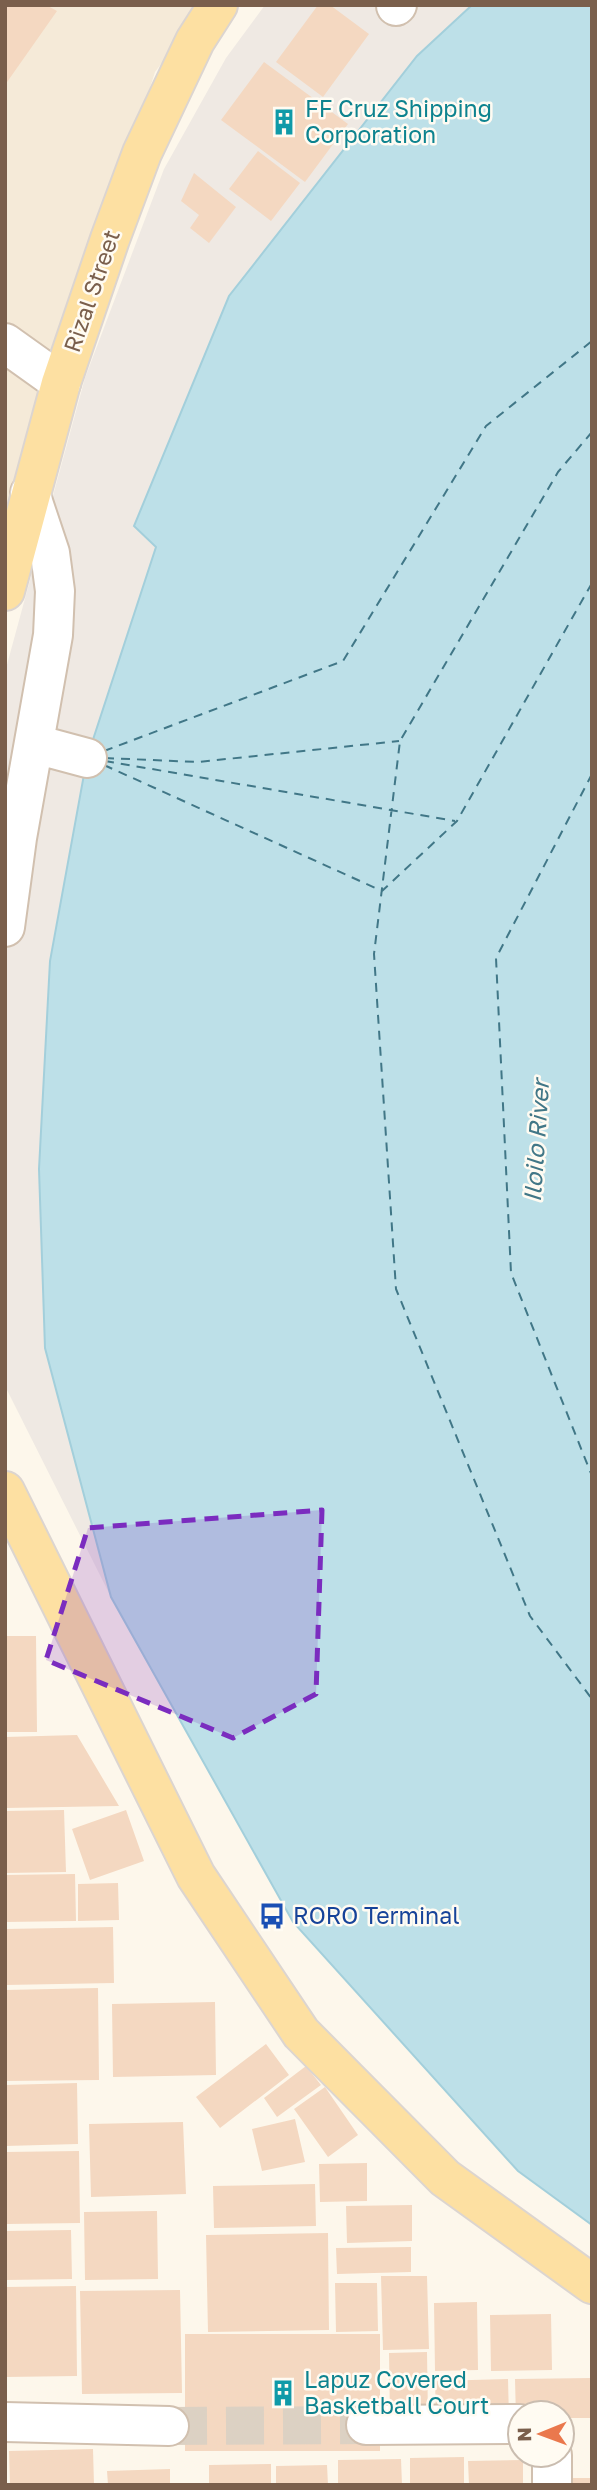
<svg xmlns="http://www.w3.org/2000/svg" width="597" height="2490" font-family="'Golos Text',sans-serif">
<rect width="100%" height="100%" fill="#fdf7eb"/>
<path fill="#f5ead8" d="M 5,5 L 205,5 L 155,72 L 5,545 Z"/>
<path fill="#efe9e3" d="M 265,5 L 472,5 L 417,56 L 229,296 L 156,547 L 87,758 L 50,961 L 39,1169 L 45,1348 L 111,1597 L 5,1386 L 5,672 L 85,378 L 164,169 L 226,58 Z"/>
<path fill="#bde0e8" stroke="#a3cfdb" stroke-width="2" d="M 472,5 L 592,5 L 592,2225 L 518,2171 L 293,1922 L 111,1597 L 45,1348 L 39,1169 L 50,961 L 87,758 L 156,547 L 134,526 L 229,296 L 417,56 Z"/>
<g fill="none" stroke-linecap="round" stroke-linejoin="round">
<path stroke="#417787" stroke-width="2" stroke-dasharray="9 7" stroke-linecap="butt" d="M 592,432 L 558,472 L 400,741 L 374,954 L 396,1289 L 530,1616 L 592,1699
M 104,751 L 343,661 L 486,426 L 592,341
M 105,758 L 198,762 L 399,741
M 105,761 L 455,821
M 104,765 L 382,891 L 457,821 L 592,583
M 592,774 L 496,958 L 511,1273 L 592,1476"/>
</g>
<path fill="#f4d8c1" d="M 5,5 L 46,5 L 57,11 L 5,85 Z
M 318,5 L 330,5 L 369,34 L 323,97 L 276,62 Z
M 264,62 L 348,124 L 305,182 L 221,120 Z
M 258,151 L 300,183 L 271,221 L 229,189 Z
M 194,173 L 236,207 L 209,243 L 190,228 L 199,215 L 181,201 Z
M 5,1636 L 36,1636 L 37,1732 L 5,1732 Z
M 77,1735 L 119,1806 L 5,1808 L 5,1737 Z
M 64,1810 L 66,1872 L 5,1873 L 5,1811 Z
M 126,1810 L 144,1861 L 90,1880 L 72,1829 Z
M 75,1874 L 76,1921 L 5,1922 L 5,1875 Z
M 118,1883 L 119,1920 L 78,1921 L 78,1884 Z
M 113,1927 L 114,1983 L 5,1985 L 5,1929 Z
M 98,1988 L 99,2080 L 5,2081 L 5,1990 Z
M 215,2002 L 216,2075 L 113,2077 L 112,2004 Z
M 266,2044 L 289,2075 L 220,2128 L 196,2097 Z
M 306,2066 L 321,2085 L 277,2117 L 264,2098 Z
M 77,2083 L 78,2144 L 5,2146 L 5,2085 Z
M 325,2087 L 358,2135 L 328,2157 L 294,2109 Z
M 295,2119 L 305,2162 L 262,2171 L 252,2129 Z
M 183,2122 L 186,2194 L 91,2197 L 89,2124 Z
M 79,2151 L 80,2223 L 7,2224 L 5,2152 Z
M 367,2163 L 367,2201 L 320,2202 L 319,2164 Z
M 315,2184 L 316,2226 L 214,2228 L 213,2186 Z
M 412,2205 L 412,2241 L 347,2243 L 346,2206 Z
M 157,2211 L 158,2279 L 85,2280 L 84,2212 Z
M 71,2230 L 72,2279 L 5,2280 L 5,2231 Z
M 328,2233 L 329,2330 L 208,2332 L 206,2235 Z
M 411,2247 L 411,2272 L 337,2274 L 336,2248 Z
M 381,2276 L 427,2276 L 429,2349 L 383,2350 Z
M 335,2283 L 377,2283 L 378,2331 L 336,2332 Z
M 76,2286 L 77,2376 L 5,2377 L 5,2287 Z
M 180,2290 L 182,2393 L 82,2394 L 80,2291 Z
M 477,2302 L 478,2370 L 435,2371 L 434,2303 Z
M 551,2314 L 552,2370 L 491,2371 L 490,2315 Z
M 185,2334 L 380,2334 L 380,2451 L 185,2451 Z
M 427,2352 L 428,2419 L 390,2420 L 389,2353 Z
M 592,2378 L 592,2418 L 562,2418 L 562,2413 L 520,2413 L 516,2419 L 515,2379 Z
M 508,2379 L 509,2419 L 436,2420 L 435,2381 Z
M 93,2449 L 94,2485 L 10,2485 L 9,2451 Z
M 464,2457 L 464,2485 L 410,2485 L 410,2458 Z
M 401,2459 L 402,2485 L 338,2485 L 338,2460 Z
M 523,2460 L 523,2485 L 469,2485 L 468,2461 Z
M 271,2464 L 271,2485 L 209,2485 L 209,2465 Z
M 327,2465 L 328,2485 L 276,2485 L 276,2466 Z
M 170,2469 L 170,2485 L 108,2485 L 107,2471 Z
M 564,2478 L 592,2478 L 592,2485 L 564,2485 Z"/>
<g fill="none" stroke-linecap="round" stroke-linejoin="round">
<path stroke="#dcd1c3" stroke-width="38" stroke-dasharray="38 19" stroke-linecap="butt" d="M 169,2426 L 366,2425"/>
<g stroke="#d1c0af" stroke-width="42">
<path id="minor" d="M 396,6 L 397,5
M 5,343 L 61,383
M 35,744 L 87,758
M 5,927 L 17,838 L 53,635 L 55,591 L 50,553 L 30,493
M 5,2422 L 169,2426
M 366,2425 L 520,2424
M 552,2455 L 552,2485"/>
</g>
<g stroke="#dcd5d0" stroke-width="42">
<path id="major" d="M 5,591 L 61,383 L 110,239 L 142,153 L 195,41 L 218,5
M 5,1491 L 196,1876 L 301,2033 L 445,2178 L 592,2284"/>
</g>
<use href="#minor" stroke="#fff" stroke-width="38"/>
<use href="#major" stroke="#fde0a2" stroke-width="38"/>
</g>
<path fill="#7b2cbf" fill-opacity="0.2" stroke="#7b2cbf" stroke-width="5" stroke-dasharray="14 9" stroke-linejoin="round" d="M 322,1510 L 316,1694 L 233,1738 L 46,1660 L 88,1528 Z"/>
<defs>
<g id="building-bare" transform="scale(2.1)"><path d="M-4-6H4V6H1V3H-1V6H-4ZM-2.5-4.3h1.7v1.8h-1.7ZM.8-4.3h1.7v1.8H.8ZM-2.5-1h1.7V.8h-1.7ZM.8-1h1.7V.8H.8Z" fill="#0f9aa8" stroke="#fffbf2" stroke-width="2.5" paint-order="stroke"/></g>
<g id="bus-bare" transform="scale(2.1)"><path d="M-5-6H5V4H4V6H2V4H-2V6H-4V4H-5ZM-3.5-4V0h7V-4ZM-3.5 1.2v1.5H-2V1.2ZM2 1.2v1.5H3.5V1.2Z" fill="#1a4fb4" stroke="#fffbf2" stroke-width="2.5" paint-order="stroke"/></g>
</defs>
<g fill-rule="evenodd">
<use href="#building-bare" x="284" y="122"/>
<use href="#bus-bare" x="272" y="1916"/>
<use href="#building-bare" x="283" y="2393"/>
</g>
<g text-anchor="middle" stroke-width="5" stroke-linejoin="round" paint-order="stroke">
<g font-size="23" fill="#0d838f" stroke="#fffbf2" text-anchor="start">
<text x="305" y="117">FF Cruz Shipping<tspan x="305" dy="26">Corporation</tspan></text>
<text x="304" y="2388">Lapuz Covered<tspan x="304" dy="26">Basketball Court</tspan></text>
</g>
<g font-size="23" fill="#7a5f4c" stroke="#fffbf2">
<text transform="translate(92 291) rotate(-71)" y="8">Rizal Street</text>
</g>
<g font-size="23" fill="#164399" stroke="#fffbf2" text-anchor="start">
<text x="293" y="1924">RORO Terminal</text>
</g>
<g font-size="24" font-style="italic" fill="#417787" stroke="#fffbf2">
<text transform="translate(537 1141) rotate(-86)" y="8">Iloilo River</text>
</g>
</g>
<rect width="597" height="2490" fill="none" stroke="#7a5f4c" stroke-width="14"/>
<g transform="translate(541 2434) rotate(269)"><circle r="33" fill="#fffbf2" stroke="#cabdb0" stroke-width="2"/>
<path d="M0-5L12 26L0 18L-12 26Z" fill="#ea784d"/>
<text y="-10" font-size="19" font-weight="bold" text-anchor="middle" fill="#7a5f4c">N</text>
</g>
</svg>
